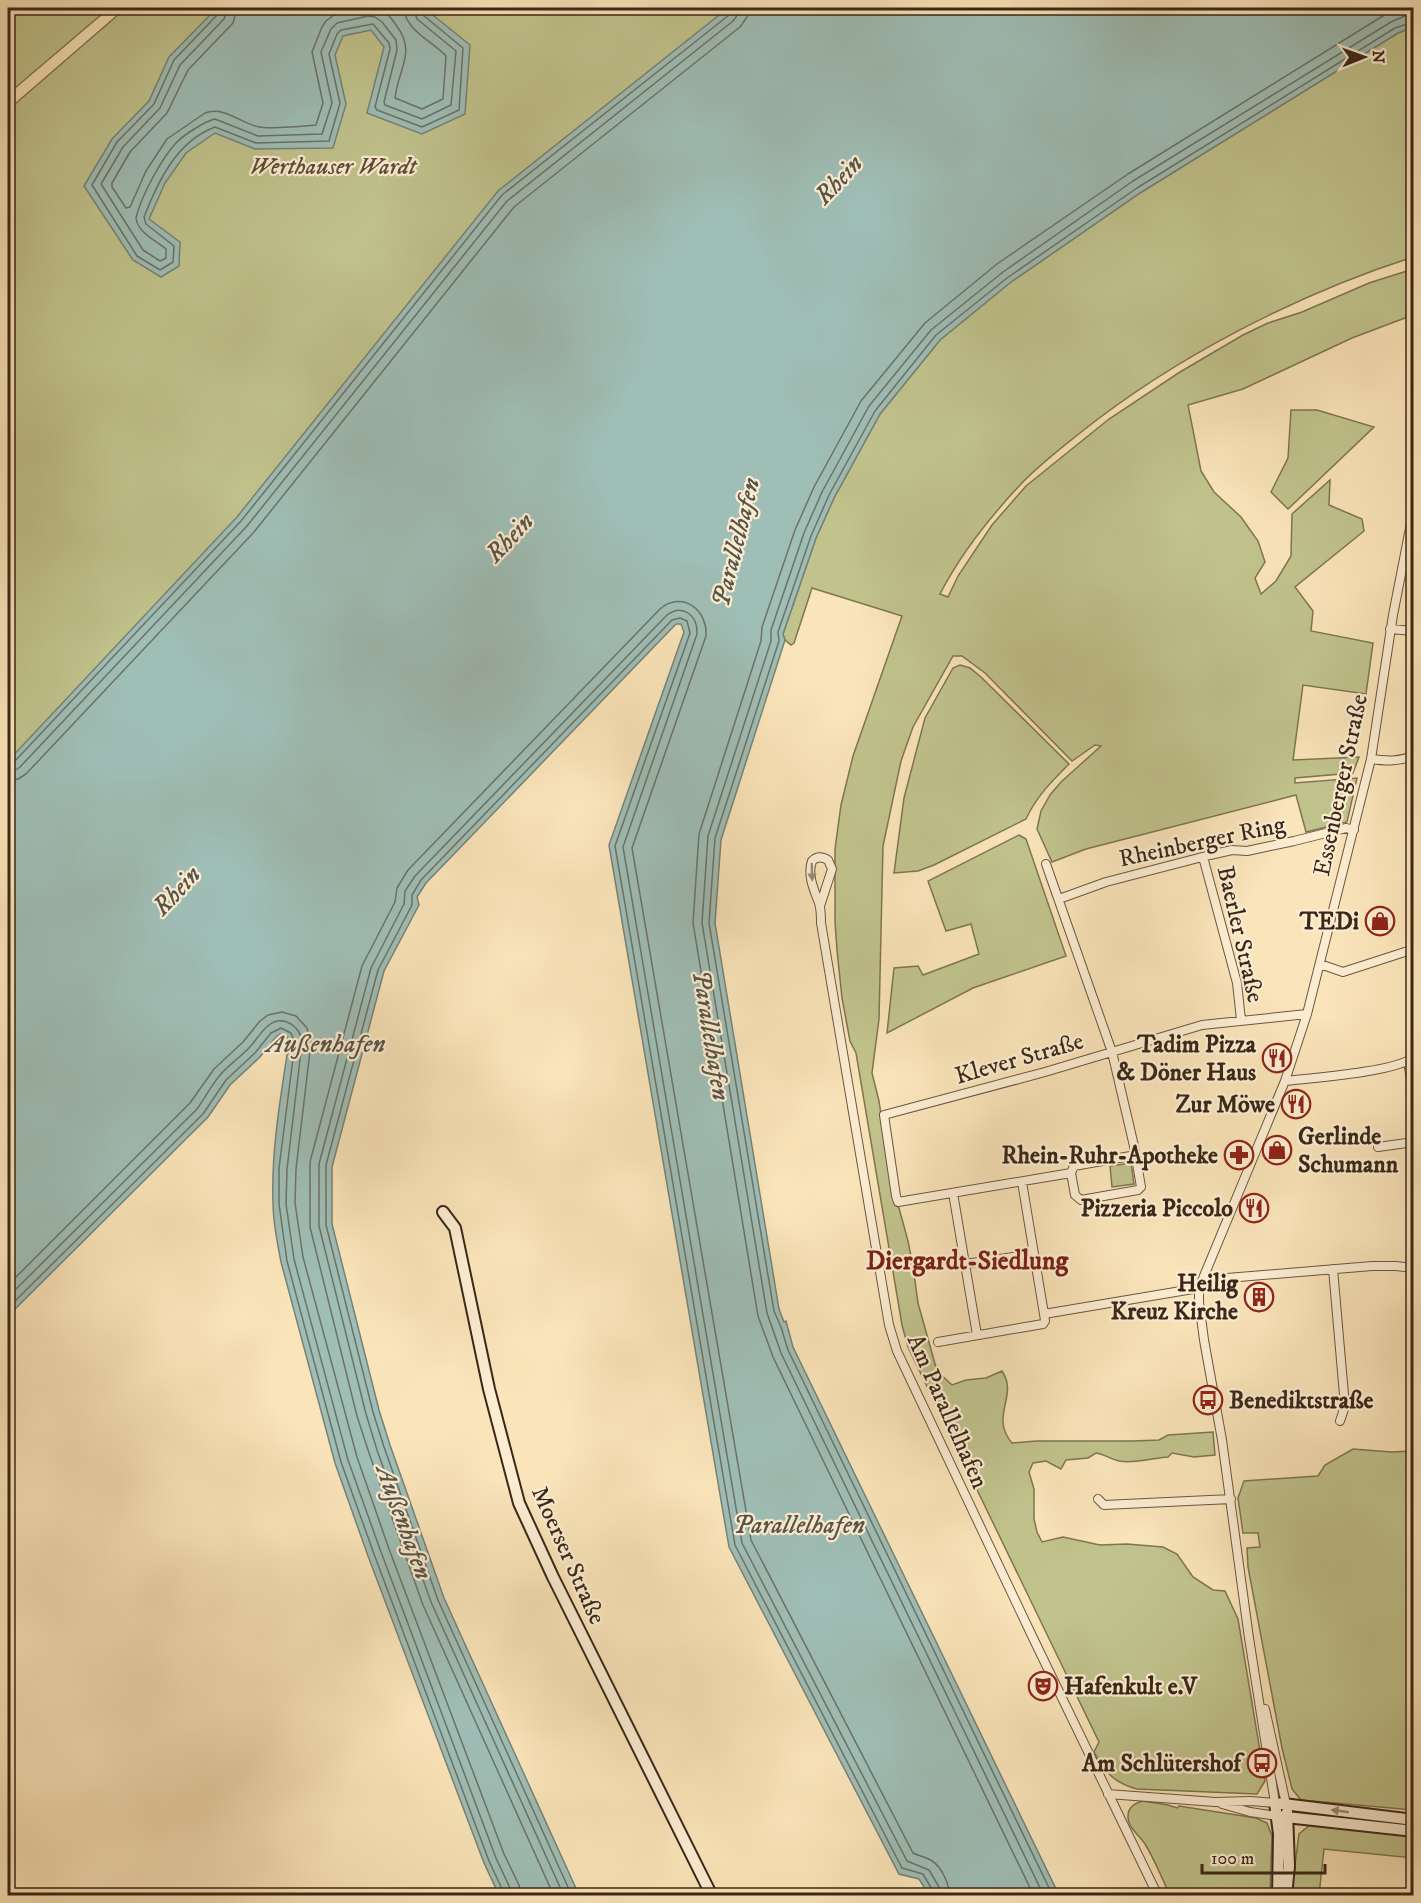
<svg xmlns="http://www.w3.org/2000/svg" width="1421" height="1903" font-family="'IM FELL DW Pica',serif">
<rect width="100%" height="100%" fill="#fae4b9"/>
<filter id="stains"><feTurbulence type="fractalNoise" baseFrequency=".00333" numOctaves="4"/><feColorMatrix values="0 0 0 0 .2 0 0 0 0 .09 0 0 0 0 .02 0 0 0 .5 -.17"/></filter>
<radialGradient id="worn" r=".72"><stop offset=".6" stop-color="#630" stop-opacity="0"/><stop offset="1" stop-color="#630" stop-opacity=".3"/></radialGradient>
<path fill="#c1c38d" stroke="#7e7553" stroke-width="1.5" d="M 8,8 L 109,8 L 8,94 Z
M 126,8 L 733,8 L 351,391 L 8,778 L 8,110 Z
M 1413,27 L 1413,257 C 1298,294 1175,357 1080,433 C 1060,449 1039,465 1021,484 C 990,517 961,553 940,594 L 948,597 L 958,576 L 992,525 L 1026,486 L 1109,419 L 1180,372 L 1243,335 L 1268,323 L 1302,312 L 1369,283 L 1413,269 L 1413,315 L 1352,338 L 1243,389 L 1188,405 L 1201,471 L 1214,492 L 1241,517 L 1258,541 L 1265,562 L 1255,578 L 1261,594 L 1276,581 L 1291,556 L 1292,514 L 1330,480 L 1329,505 L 1362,519 L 1364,531 L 1295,587 L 1313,611 L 1311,631 L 1373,643 L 1366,694 L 1303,685 L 1293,760 L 1359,757 L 1353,773 L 1295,778 L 1295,783 L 1357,778 L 1347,822 L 1306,832 L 1296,795 L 1086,849 L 1052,862 L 1037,829 L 1041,811 L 1050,795 L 1061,782 L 1101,746 L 1095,745 L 1072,761 L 985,673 L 962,656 L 953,656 L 913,727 L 901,761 L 883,846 L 879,1019 L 872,1073 L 879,1101 L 894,1203 L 899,1208 L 908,1241 L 913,1266 L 918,1303 L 937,1371 L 952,1385 L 966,1380 L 986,1378 L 1002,1371 C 1019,1396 989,1416 1012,1443 L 1036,1441 L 1132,1441 L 1159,1440 L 1168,1435 L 1213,1432 L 1215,1455 L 1194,1457 L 1172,1453 L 1168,1457 C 1152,1458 1135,1464 1119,1461 C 1110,1459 1104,1454 1096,1453 L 1088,1458 L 1066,1460 L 1061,1469 L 1046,1461 L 1033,1463 L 1029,1472 L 1034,1489 L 1034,1519 L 1037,1532 L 1042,1542 L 1063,1537 L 1100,1545 L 1127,1544 L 1163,1547 L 1177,1554 L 1193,1577 L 1213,1590 L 1225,1591 L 1238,1619 L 1265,1781 L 1257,1794 L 1137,1789 C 1114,1783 1105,1772 1094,1752 L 1099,1742 L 908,1347 L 902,1325 L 856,1053 L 850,1041 L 842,998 L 837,950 L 835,922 L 835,849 L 841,805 L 853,756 L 902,616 L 812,588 L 794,643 L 791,645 L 785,640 L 783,634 L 816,538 L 834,498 L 880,414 L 940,340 L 1011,282 L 1140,193 L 1398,33 Z
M 1291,410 L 1317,410 L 1374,427 L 1288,509 L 1271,492 L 1288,458 Z
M 960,665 L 970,668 L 981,677 L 1069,764 C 1052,781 1036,797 1026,819 L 934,865 L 918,871 L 894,873 L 904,798 L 925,718 L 953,668 Z
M 1019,835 L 1026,839 L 1066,956 L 973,988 L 887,1033 L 894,968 L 918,966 L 923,975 L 979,954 L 971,924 L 946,931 L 928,881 Z
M 1131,1163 L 1134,1184 L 1112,1187 L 1110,1166 Z
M 1353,1449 L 1391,1452 L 1413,1451 L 1413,1810 L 1301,1800 L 1292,1789 L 1282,1748 L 1248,1567 L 1247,1548 L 1260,1547 L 1258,1533 L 1243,1533 L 1238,1498 L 1244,1481 L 1318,1476 L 1325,1465 Z
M 1143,1801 L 1168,1805 L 1177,1808 L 1179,1806 L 1256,1818 L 1267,1823 L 1272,1836 L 1270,1895 L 1170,1895 C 1162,1879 1155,1860 1145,1844 C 1140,1836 1127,1827 1128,1816 C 1128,1807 1135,1803 1143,1801 Z
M 1310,1825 L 1413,1836 L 1413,1858 L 1324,1849 L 1319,1895 L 1291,1896 L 1299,1834 Z"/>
<path fill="#9fbeb6" stroke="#778277" stroke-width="1.5" d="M 217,8 L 424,8 L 470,45 L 465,114 L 422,134 L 367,113 L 384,47 L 371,30 L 343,36 L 335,55 L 346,104 L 333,148 L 255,149 L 215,133 L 186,153 L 165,183 L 149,219 L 180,242 L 179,266 L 161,277 L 133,260 L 84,186 L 112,139 L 149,101 L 169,57 Z
M 728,8 L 1413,8 L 1413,27 L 1398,33 L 1140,193 L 1011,282 L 940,340 L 880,414 L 834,498 L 816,538 L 783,634 L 785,640 L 721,840 L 715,923 L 779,1309 L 784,1322 L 786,1321 L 793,1347 L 1059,1895 L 929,1895 L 919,1879 L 899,1874 L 729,1547 L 609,845 L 684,632 L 681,624 L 676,624 L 426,883 L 417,897 L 419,905 L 384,971 L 332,1167 L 332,1224 L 379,1410 L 390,1445 L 444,1598 L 579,1895 L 499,1895 L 484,1863 L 368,1556 L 335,1463 L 281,1262 C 277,1242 273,1222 273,1203 C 271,1150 281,1095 289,1042 L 287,1037 L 280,1034 L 276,1037 L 260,1057 L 230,1085 L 208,1117 L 8,1316 L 8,761 L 237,517 L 498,191 Z"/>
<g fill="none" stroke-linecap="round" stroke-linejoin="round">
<path stroke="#6c7268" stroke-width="1.5" d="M 220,8 L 218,14 L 174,60 L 154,104 L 117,142 L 92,185 L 137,256 L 160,270 L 173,262 L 174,246 L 146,224 L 144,217 C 158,181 177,141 215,127 L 256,143 L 329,141 L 340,103 L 329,54 L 337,34 L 341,30 L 373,24 L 389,43 L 390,49 L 375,107 L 377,110 L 422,127 L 459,110 L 463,48 L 423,15 L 421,8
M 228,8 L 224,19 L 180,65 L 160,108 L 123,147 L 101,184 L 143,250 L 160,261 L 166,258 L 166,249 C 155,240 138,233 136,218 C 141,196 161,160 175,144 C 182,136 205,121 215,119 L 258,136 L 322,134 L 332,103 L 321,52 L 331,29 L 337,23 L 368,16 L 375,17 L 382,22 L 396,40 L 397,50 L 384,102 L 385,105 L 422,119 L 451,105 L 456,51 L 417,19 L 413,8
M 237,8 L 233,23 L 188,70 L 167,113 L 130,152 L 112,183 L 112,187 L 126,208 L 130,207 L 146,171 L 167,139 L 205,113 C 225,106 240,123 259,127 C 269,129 305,126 316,125 L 323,103 L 312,52 L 322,27 L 326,21 L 334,15 L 368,8
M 374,8 C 385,10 390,16 396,25 C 417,52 398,69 395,98 L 422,109 L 443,99 L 446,56 C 432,41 405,30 404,8
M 8,764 L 14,762 L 241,521 L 502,195 L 729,15 L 731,8
M 8,772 L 14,771 L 20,767 L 247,526 L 507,201 L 733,21 L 738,14 L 739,8
M 8,781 L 18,779 L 26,774 L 254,532 L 514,207 L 740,27 L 747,17 L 748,8
M 8,1285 L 190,1103 L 214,1069 L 243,1042 L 260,1021 L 268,1015 L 282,1012 L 296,1016 L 307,1028 L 311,1043 L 296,1169 L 295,1203 L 303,1257 L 357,1457 L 389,1549 L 504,1854 L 519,1885 L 520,1896
M 8,1297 L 197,1109 C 205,1098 212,1084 221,1074 C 229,1065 239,1058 248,1049 C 255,1042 261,1031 269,1025 C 284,1014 301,1027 302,1043 L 287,1169 L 286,1204 L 294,1259 L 348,1460 L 381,1552 L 496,1858 L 510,1888 L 511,1896
M 8,1308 L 203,1114 L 226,1080 L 255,1053 L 271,1033 L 281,1028 L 291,1033 L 295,1043 L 279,1168 L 279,1204 L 287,1261 L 341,1462 L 374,1554 L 489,1861 L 503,1891 L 504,1896
M 554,1896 L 423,1605 L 369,1453 L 357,1416 L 310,1227 L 310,1162 L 362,966 L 395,902 L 397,888 L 408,870 L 660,609 C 682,590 708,610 706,636 L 632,848 L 751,1540 L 913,1853 C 919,1856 926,1857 932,1861 C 942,1867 949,1884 950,1896
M 564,1896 L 431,1602 L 377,1450 L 366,1414 L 319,1226 L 319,1164 L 371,968 L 404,904 L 405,891 L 415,876 L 667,615 C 683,603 698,616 697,634 L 623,847 L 742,1543 L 907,1861 L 929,1870 L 939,1887 L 941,1896
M 572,1896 L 438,1600 L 384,1447 L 373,1412 L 326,1225 L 326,1165 L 378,970 L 412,905 L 412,895 L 421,880 L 672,620 L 680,618 L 687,621 L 690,633 L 615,846 L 735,1545 L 902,1868 L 923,1874 L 933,1891 L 933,1896
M 1034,1896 L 773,1357 L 758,1316 L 693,923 L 699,834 L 761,641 L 762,627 L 795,530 L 814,487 L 861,401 L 925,323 L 997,264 L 1128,174 L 1386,14 L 1401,8
M 1044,1896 L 781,1353 L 767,1313 L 702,923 L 708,836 L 771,641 L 771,630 L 804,533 L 822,492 L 869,406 L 931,330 L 1003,272 L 1133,181 L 1391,22 L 1407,15 L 1414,14
M 1053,1896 L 788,1350 L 781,1327 L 774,1311 L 709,923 L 715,838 L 779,641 L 778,632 L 811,536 L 829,495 L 875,411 L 936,335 L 1007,278 L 1137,188 L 1395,28 L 1414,22"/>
<g stroke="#6a5641" stroke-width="10">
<path id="street" d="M 1390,629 L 1414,631
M 1371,759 C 1386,761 1400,762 1414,755
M 1203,857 L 1237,983 L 1241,1020
M 1046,864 L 1112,1052 L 1134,1146 L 1141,1187 L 1138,1190 L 1081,1200 L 1075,1195 L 1071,1173
M 1059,899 L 1106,882 L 1210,855 L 1232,850 L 1247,851 L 1294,841 L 1346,828 L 1354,830
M 820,906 L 832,869 L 828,860 C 823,857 817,856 812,861 C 807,875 814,890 819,903 C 821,909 821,916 821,923 L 889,1325 L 897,1351 L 1033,1638 L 1158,1896
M 1320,964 L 1343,972 L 1414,949
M 1408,1061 L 1414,1098
M 1285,1081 C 1312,1078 1396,1072 1414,1057
M 1378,1147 L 1414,1142
M 1136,1155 L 1074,1166 L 1071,1173 L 898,1202 L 896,1196 L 884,1115 L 1045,1072 L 1202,1025 L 1307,1014
M 1022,1182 L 1044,1314
M 953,1193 L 977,1335
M 965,1264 L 1034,1254
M 1333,1269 L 1345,1406 L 1340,1421
M 1204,1276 L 1227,1278 L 1372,1266 L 1396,1266 L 1414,1268
M 938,1342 L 1043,1324 L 1045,1321 L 1044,1314 L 1199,1288
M 1098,1499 L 1104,1505 L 1231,1499
M 1265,1709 L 1286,1804
M 1108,1794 L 1215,1802 L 1251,1801 L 1275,1803 L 1249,1638 L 1222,1440 L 1204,1340 L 1199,1302 L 1199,1288 L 1285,1081 L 1307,1014 L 1371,759 L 1393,615 L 1414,508
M 1222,1804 L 1250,1812 L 1277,1816"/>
</g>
<g stroke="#3a2719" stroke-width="14">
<path id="secondary" d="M 443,1212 L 455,1228 L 489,1389 L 519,1503 L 553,1577 L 712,1896
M 1277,1816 L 1414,1831
M 1278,1896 L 1279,1834 L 1275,1803 L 1414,1820
M 1286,1896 L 1289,1866 L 1287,1812"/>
</g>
<use href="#street" stroke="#fcedd2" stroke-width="8"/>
<use href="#secondary" stroke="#fcedd2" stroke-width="10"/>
</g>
<defs><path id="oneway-solid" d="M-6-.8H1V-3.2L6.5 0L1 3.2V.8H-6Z" transform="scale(1.5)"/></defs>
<g fill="#9b8a76">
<use href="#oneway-solid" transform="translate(812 872) rotate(89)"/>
<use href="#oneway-solid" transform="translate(1340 1811) rotate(-172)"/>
</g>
<defs>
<g id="shop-ring" transform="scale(1.5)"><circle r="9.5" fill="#fcedd2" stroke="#8f2418" stroke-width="1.5"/><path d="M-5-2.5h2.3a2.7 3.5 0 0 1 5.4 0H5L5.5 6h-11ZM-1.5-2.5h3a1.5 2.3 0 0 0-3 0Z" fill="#8f2418"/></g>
<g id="restaurant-ring" transform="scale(1.5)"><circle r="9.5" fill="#fcedd2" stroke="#8f2418" stroke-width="1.5"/><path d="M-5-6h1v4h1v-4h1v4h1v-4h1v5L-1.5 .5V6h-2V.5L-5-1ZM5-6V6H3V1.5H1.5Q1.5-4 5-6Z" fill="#8f2418"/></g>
<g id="pharmacy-ring" transform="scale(1.5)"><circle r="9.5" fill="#fcedd2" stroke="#8f2418" stroke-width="1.5"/><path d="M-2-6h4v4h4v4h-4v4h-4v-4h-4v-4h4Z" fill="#8f2418"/></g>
<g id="building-ring" transform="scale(1.5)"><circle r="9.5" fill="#fcedd2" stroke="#8f2418" stroke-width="1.5"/><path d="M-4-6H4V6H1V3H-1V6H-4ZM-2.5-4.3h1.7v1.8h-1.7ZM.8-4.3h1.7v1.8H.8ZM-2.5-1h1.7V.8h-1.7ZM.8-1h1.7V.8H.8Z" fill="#8f2418"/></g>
<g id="bus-ring" transform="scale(1.5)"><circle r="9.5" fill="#fcedd2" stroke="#8f2418" stroke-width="1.5"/><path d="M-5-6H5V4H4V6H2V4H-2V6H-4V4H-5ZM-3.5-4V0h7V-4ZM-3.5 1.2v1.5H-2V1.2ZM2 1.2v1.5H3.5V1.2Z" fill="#8f2418"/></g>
<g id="theatre-ring" transform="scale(1.5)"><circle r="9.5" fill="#fcedd2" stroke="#8f2418" stroke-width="1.5"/><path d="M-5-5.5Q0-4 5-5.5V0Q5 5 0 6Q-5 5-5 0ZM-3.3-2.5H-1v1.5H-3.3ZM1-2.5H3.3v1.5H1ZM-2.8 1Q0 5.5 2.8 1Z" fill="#8f2418"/></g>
</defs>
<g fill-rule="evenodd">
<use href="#shop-ring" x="1380" y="921"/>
<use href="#restaurant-ring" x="1277" y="1058"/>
<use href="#restaurant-ring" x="1296" y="1104"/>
<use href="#shop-ring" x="1277" y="1150"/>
<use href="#pharmacy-ring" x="1239" y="1155"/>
<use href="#restaurant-ring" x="1254" y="1208"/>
<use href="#building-ring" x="1259" y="1297"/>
<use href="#bus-ring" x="1208" y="1400"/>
<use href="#theatre-ring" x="1043" y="1686"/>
<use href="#bus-ring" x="1262" y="1763"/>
</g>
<g text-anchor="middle" stroke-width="4.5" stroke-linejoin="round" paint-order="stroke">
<g font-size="24" font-style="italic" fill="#5c4e36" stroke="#fcedd2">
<text x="333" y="174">Werthauser Wardt</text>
</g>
<g font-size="24" fill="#3a2719" stroke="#fcedd2">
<text transform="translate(1340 785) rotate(-78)" y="8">Essenberger Straße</text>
<text transform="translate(1202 841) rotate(-12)" y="8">Rheinberger Ring</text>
<text transform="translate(1241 934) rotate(77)" y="8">Baerler Straße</text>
<text transform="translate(1019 1058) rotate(-16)" y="8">Klever Straße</text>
<text transform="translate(948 1411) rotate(66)" y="8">Am Parallelhafen</text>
<text transform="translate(569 1555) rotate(66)" y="8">Moerser Straße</text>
</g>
<g font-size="24" font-weight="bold" fill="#3a2719" stroke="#fcedd2" text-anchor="end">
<text x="1359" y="929">TEDi</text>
<text x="1256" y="1052">Tadim Pizza<tspan x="1256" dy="28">&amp; Döner Haus</tspan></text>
<text x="1275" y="1112">Zur Möwe</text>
<text x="1298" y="1144" text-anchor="start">Gerlinde<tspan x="1298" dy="28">Schumann</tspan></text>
<text x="1218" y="1163">Rhein-Ruhr-Apotheke</text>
<text x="1233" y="1216">Pizzeria Piccolo</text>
<text x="1238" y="1291">Heilig<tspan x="1238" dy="28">Kreuz Kirche</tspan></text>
<text x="1229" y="1408" text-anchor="start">Benediktstraße</text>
<text x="1064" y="1694" text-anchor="start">Hafenkult e.V</text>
<text x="1241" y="1771">Am Schlütershof</text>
</g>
<g font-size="26" font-style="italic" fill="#585448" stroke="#fcedd2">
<text transform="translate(838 179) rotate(-47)" y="9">Rhein</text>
<text transform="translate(509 537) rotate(-47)" y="9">Rhein</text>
<text transform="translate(735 542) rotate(-76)" y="9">Parallelhafen</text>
<text transform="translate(176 890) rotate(-47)" y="9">Rhein</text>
<text transform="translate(712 1035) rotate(81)" y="9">Parallelhafen</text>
<text x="326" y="1052">Außenhafen</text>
<text transform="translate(405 1522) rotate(70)" y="9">Außenhafen</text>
<text x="799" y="1533">Parallelhafen</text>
</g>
<g font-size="26" font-weight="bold" fill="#7a1f14" stroke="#fcedd2">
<text x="967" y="1269">Diergardt-Siedlung</text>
</g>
</g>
<rect width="1421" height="1903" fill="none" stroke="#fae4b9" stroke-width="30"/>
<rect x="9" y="9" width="1403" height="1885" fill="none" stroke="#3a2719" stroke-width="3"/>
<rect x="15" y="15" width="1391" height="1873" fill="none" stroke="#3a2719" stroke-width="1.5"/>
<g transform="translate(1364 57) rotate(89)" stroke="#fcedd2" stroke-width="4.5" paint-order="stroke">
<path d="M0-4.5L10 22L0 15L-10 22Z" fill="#3a2719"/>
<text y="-9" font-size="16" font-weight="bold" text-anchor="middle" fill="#3a2719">N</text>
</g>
<path d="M1202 1864v9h123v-9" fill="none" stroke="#3a2719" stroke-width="3"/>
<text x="1211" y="1864" font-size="18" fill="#3a2719" stroke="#fcedd2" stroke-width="4.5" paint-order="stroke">100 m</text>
<rect width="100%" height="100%" filter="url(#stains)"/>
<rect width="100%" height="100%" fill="url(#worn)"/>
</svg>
